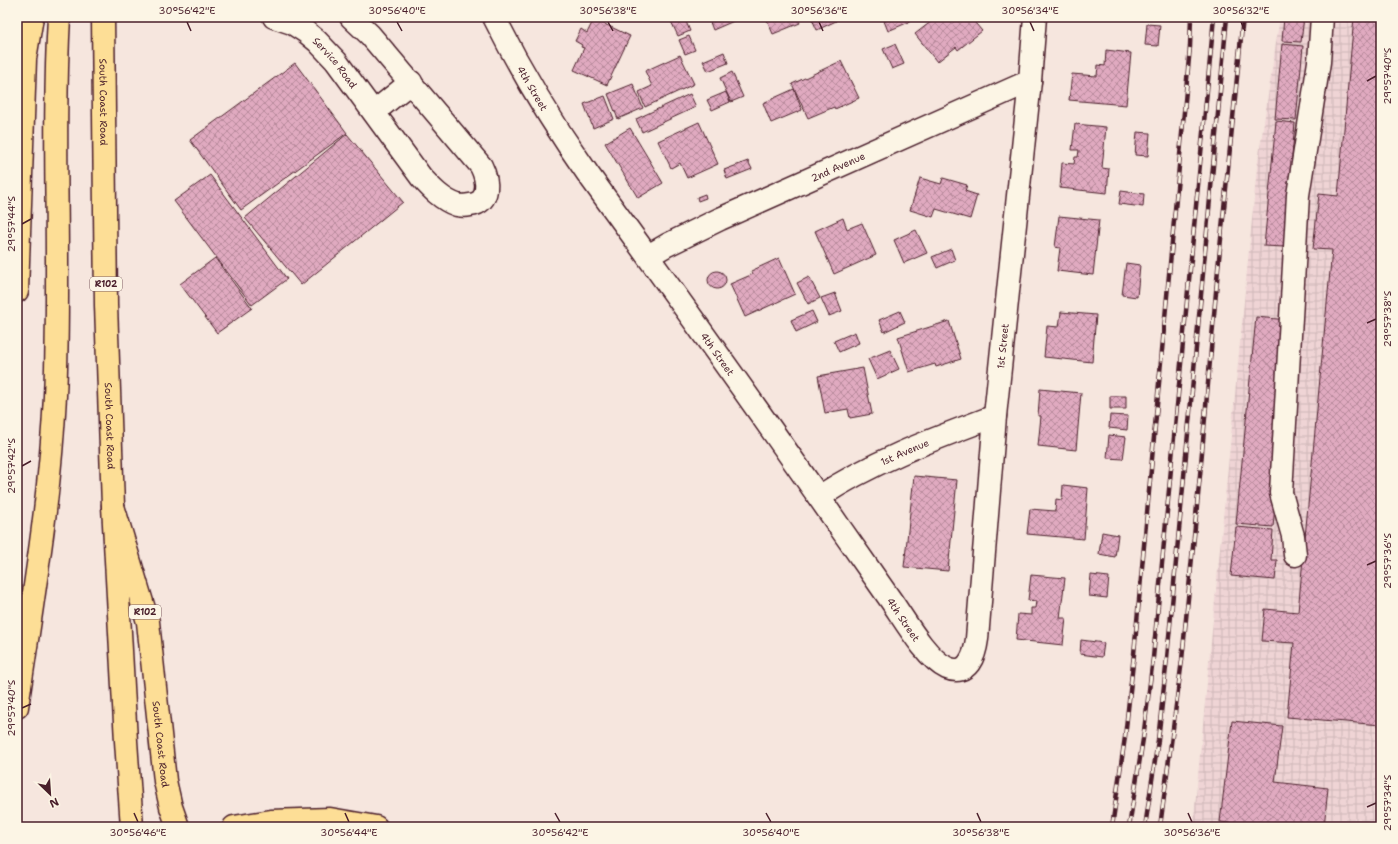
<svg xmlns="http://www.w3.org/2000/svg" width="1398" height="844" font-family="'Shantell Sans',sans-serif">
<defs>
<pattern id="industrial-grid" width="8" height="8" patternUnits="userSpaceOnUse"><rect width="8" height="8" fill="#efd4d5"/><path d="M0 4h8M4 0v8" fill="none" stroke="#ceb6b7"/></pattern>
<pattern id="building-cross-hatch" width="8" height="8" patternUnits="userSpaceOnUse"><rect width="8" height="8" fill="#e0aac0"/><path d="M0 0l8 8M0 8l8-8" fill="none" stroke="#b88a9c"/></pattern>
</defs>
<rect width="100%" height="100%" fill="#f6e6de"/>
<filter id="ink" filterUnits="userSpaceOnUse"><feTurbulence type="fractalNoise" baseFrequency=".025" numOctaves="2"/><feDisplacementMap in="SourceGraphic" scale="8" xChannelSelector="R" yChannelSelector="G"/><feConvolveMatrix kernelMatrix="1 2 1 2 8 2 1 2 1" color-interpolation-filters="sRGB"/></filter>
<g filter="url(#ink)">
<path fill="url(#industrial-grid)" d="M 1280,17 L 1381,17 L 1381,827 L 1193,827 L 1257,168 Z"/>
<path fill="url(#building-cross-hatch)" stroke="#4a1f2b" d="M 669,17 L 684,17 L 690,31 L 678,36 Z
M 708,17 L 735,17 L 736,20 L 713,30 Z
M 772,17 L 797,17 L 800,23 L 773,34 L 767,20 Z
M 811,17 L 834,17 L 836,21 L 817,30 Z
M 891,17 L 907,17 L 909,22 L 888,31 L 884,21 Z
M 937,17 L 970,17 L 982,31 L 958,50 L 956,47 L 937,62 L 915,34 Z
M 1284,17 L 1304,17 L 1301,42 L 1282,41 Z
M 1354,17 L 1381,17 L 1381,725 L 1287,717 L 1294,643 L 1262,641 L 1265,609 L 1298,612 L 1332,250 L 1313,249 L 1319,194 L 1338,196 Z
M 594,19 L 630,36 L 607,85 L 574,70 L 584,48 L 581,47 L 582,45 L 575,41 L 581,29 L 587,33 Z
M 1147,24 L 1160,25 L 1158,46 L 1145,45 Z
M 689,36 L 695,50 L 685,54 L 679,40 Z
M 895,44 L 904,64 L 892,69 L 883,49 Z
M 1282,44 L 1303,46 L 1296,120 L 1275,119 Z
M 1106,50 L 1131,53 L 1126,105 L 1069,100 L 1072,74 L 1097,76 L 1098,65 L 1105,66 Z
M 724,52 L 728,63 L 708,71 L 703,61 Z
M 680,55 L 694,84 L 645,107 L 639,92 L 652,86 L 645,71 Z
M 841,61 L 859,98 L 835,109 L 834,107 L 808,118 L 792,84 Z
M 295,63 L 347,133 L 241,210 L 190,140 Z
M 732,72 L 743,97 L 731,102 L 720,78 Z
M 633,84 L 643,108 L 618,119 L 608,94 Z
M 794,89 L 802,110 L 771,123 L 763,103 Z
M 726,92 L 730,102 L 712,110 L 707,100 Z
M 690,94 L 696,107 L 642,132 L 636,119 Z
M 605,96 L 614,119 L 593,128 L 584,104 Z
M 1276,121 L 1295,123 L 1284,247 L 1264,246 Z
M 699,122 L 718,164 L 687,178 L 680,163 L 671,168 L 658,141 Z
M 1075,124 L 1106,127 L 1102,168 L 1109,169 L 1107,193 L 1060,188 L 1062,163 L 1074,164 L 1075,157 L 1078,157 L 1079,150 L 1072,150 Z
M 630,128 L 663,183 L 638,198 L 605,143 Z
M 1137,132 L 1150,133 L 1148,156 L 1135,155 Z
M 347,134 L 403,202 L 301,285 L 245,218 Z
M 748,161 L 752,169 L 727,179 L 724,170 Z
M 210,175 L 287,279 L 252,305 L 174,201 Z
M 920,178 L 941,184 L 943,178 L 967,185 L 965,191 L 977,195 L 970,219 L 936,209 L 933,217 L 910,210 Z
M 1121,191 L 1144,194 L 1143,207 L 1119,204 Z
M 705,194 L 706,198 L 698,201 L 697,197 Z
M 1059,216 L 1099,220 L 1093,275 L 1057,271 L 1060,248 L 1055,247 Z
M 843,218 L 847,229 L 862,223 L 876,255 L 834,274 L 815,231 Z
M 916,230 L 927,253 L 904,263 L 894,240 Z
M 951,249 L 955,260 L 937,268 L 932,257 Z
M 215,258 L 252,308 L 217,333 L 180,284 Z
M 779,258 L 795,294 L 745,317 L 730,284 L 753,274 L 751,271 Z
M 1126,263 L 1140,265 L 1137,297 L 1122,295 Z
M708 280a9 9 0 1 1 18 0a9 9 0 1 1-18 0Z
M 809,277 L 820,298 L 808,304 L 797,283 Z
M 835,293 L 842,311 L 829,316 L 821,298 Z
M 812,311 L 817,322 L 796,332 L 791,320 Z
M 900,311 L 905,322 L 884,332 L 879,320 Z
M 1061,312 L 1096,315 L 1092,362 L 1044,357 L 1047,326 L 1059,327 Z
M 1256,317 L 1288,320 L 1278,475 L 1273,527 L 1236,524 Z
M 949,321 L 961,359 L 936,367 L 935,364 L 909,372 L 898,337 Z
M 855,332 L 859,343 L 839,352 L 834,341 Z
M 890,350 L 899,369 L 877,379 L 868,359 Z
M 863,368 L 872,414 L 850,418 L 848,409 L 825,413 L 818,376 Z
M 1040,389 L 1081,393 L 1076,450 L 1038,446 L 1041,416 L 1038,416 Z
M 1110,396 L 1126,396 L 1126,409 L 1110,409 Z
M 1110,415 L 1128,416 L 1127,430 L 1109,428 Z
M 1109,435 L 1126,437 L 1123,459 L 1107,458 Z
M 914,476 L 957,480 L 948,571 L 904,567 Z
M 1063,485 L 1088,488 L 1084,539 L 1027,534 L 1030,509 L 1055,511 L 1056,499 L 1062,500 Z
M 1236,527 L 1273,530 L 1271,560 L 1277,560 L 1275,580 L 1231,576 Z
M 1102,532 L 1118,535 L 1115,557 L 1099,554 Z
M 1031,575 L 1065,578 L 1060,618 L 1066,618 L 1063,645 L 1016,640 L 1018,614 L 1031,615 L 1031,608 L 1035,608 L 1036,601 L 1028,600 Z
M 1091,575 L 1109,577 L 1107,598 L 1089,596 Z
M 1081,640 L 1104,643 L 1102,657 L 1080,654 Z
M 1232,721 L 1282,726 L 1275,782 L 1328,788 L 1324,827 L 1266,827 L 1220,822 Z"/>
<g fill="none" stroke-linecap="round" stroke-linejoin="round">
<g stroke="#4a1f2b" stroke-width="25">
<g id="minor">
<path id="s1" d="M 274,17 L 292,23 L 306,32 L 317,41 L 336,61 L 421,177 C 431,188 442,200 457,205 C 462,206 466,206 470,205 C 491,203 488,180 481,166 L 370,35 L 351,17"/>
<path id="s2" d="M 494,17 C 522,73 552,123 588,174 C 673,291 758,409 841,529 C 858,553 875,578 892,602 C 905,621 927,659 947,668 C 968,677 975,655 977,639 L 995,416 L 1030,81 L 1035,17"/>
<path d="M 374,112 L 411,82"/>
<path id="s3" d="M 648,256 L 667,245 L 720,219 L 1030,81"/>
<path id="s4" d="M 819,497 C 873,461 934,439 995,416"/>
<path d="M 1295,555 L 1293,536 L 1281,493 L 1298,195 L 1319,62 L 1322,17"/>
</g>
</g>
<g stroke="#4a1f2b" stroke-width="25">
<g id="major">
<path id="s5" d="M 103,17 L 106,305 L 113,506 L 148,622 L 165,781 L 171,807 L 178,827"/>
<path d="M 17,291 L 25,59 L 32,17"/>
</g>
</g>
<g stroke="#4a1f2b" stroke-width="25">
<path id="highway" d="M 113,506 L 126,741 L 132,827
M 17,707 C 32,604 50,501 55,396 C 61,270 52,143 59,17
M 234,827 L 271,821 L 330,819 L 376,827"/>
</g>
<use href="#minor" stroke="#fcf5e5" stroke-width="22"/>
<use href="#major" stroke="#fdde96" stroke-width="22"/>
<use href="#highway" stroke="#fdde96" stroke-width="22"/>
<g stroke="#4a1f2b" stroke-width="4.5">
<path id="rail" d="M 1112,827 L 1125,737 L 1134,654 L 1190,47 L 1191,17
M 1129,827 L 1143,739 L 1153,658 L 1214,17
M 1145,827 L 1158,740 L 1167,658 L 1227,17
M 1160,827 L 1182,660 L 1200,475 L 1218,269 L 1243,17"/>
</g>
<use href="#rail" stroke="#fcf5e5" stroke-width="3" stroke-dasharray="9" stroke-linecap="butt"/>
</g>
</g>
<path fill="none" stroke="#4a1f2b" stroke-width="1.5" d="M 187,22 L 191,31M 397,22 L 402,31M 608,22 L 613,31M 819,22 L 823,31M 1030,22 L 1034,31M 1241,22 L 1245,31M 1367,81 L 1376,76M 22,224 L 31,219M 1367,323 L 1376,319M 22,466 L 31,461M 1367,565 L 1376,561M 22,708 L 31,704M 1367,807 L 1376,803M 134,813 L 138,822M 345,813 L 349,822M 555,813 L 560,822M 766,813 L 771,822M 977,813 L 981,822M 1188,813 L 1192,822"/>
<g text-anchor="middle" stroke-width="3" stroke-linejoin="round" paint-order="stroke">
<g fill="#fcf5e5" stroke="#7f5f63" stroke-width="1">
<rect x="90" y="277" width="32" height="14" rx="3"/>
<rect x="129" y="605" width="32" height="14" rx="3"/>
</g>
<g font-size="9" font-weight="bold" fill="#4a1f2b">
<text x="106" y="287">R102</text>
<text x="145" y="615">R102</text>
</g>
<g font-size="10" fill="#4a1f2b" stroke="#fcf5e5">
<text dy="4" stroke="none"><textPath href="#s1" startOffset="78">Service Road</textPath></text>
<text dy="4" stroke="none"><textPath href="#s2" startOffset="81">4th Street</textPath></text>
<text dy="4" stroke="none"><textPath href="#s5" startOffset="85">South Coast Road</textPath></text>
<text dy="4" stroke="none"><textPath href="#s3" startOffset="210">2nd Avenue</textPath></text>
<text dy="4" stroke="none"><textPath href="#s2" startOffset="1139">1st Street</textPath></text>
<text dy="4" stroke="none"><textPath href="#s2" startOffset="405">4th Street</textPath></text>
<text dy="4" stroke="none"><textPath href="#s5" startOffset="409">South Coast Road</textPath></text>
<text dy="4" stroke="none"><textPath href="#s4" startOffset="97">1st Avenue</textPath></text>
<text dy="4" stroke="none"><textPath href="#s2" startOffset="729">4th Street</textPath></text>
<text dy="4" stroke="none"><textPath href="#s5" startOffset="733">South Coast Road</textPath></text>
</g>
</g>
<rect width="1398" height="844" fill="none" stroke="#fcf5e5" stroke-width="44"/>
<g transform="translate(50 794) rotate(155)" stroke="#fcf5e5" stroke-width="3" paint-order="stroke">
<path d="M0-3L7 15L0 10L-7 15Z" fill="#4a1f2b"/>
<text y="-6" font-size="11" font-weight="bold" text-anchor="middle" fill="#4a1f2b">N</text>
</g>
<rect x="22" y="22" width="1354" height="800" fill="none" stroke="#4a1f2b" stroke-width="1.5"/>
<g font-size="10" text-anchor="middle" fill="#4a1f2b">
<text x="187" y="14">30°56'42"E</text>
<text x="397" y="14">30°56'40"E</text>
<text x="608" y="14">30°56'38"E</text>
<text x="819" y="14">30°56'36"E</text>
<text x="1030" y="14">30°56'34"E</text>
<text x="1241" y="14">30°56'32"E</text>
<text transform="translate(1387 76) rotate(-90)" y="4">29°57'40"S</text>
<text transform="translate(11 224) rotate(-90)" y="4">29°57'44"S</text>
<text transform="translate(1387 319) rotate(-90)" y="4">29°57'38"S</text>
<text transform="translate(11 466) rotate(-90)" y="4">29°57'42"S</text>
<text transform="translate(1387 561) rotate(-90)" y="4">29°57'36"S</text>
<text transform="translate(11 708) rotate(-90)" y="4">29°57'40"S</text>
<text transform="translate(1387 803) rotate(-90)" y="4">29°57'34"S</text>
<text x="138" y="836">30°56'46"E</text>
<text x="349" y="836">30°56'44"E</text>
<text x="560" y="836">30°56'42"E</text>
<text x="771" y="836">30°56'40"E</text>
<text x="981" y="836">30°56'38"E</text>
<text x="1192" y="836">30°56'36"E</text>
</g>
</svg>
